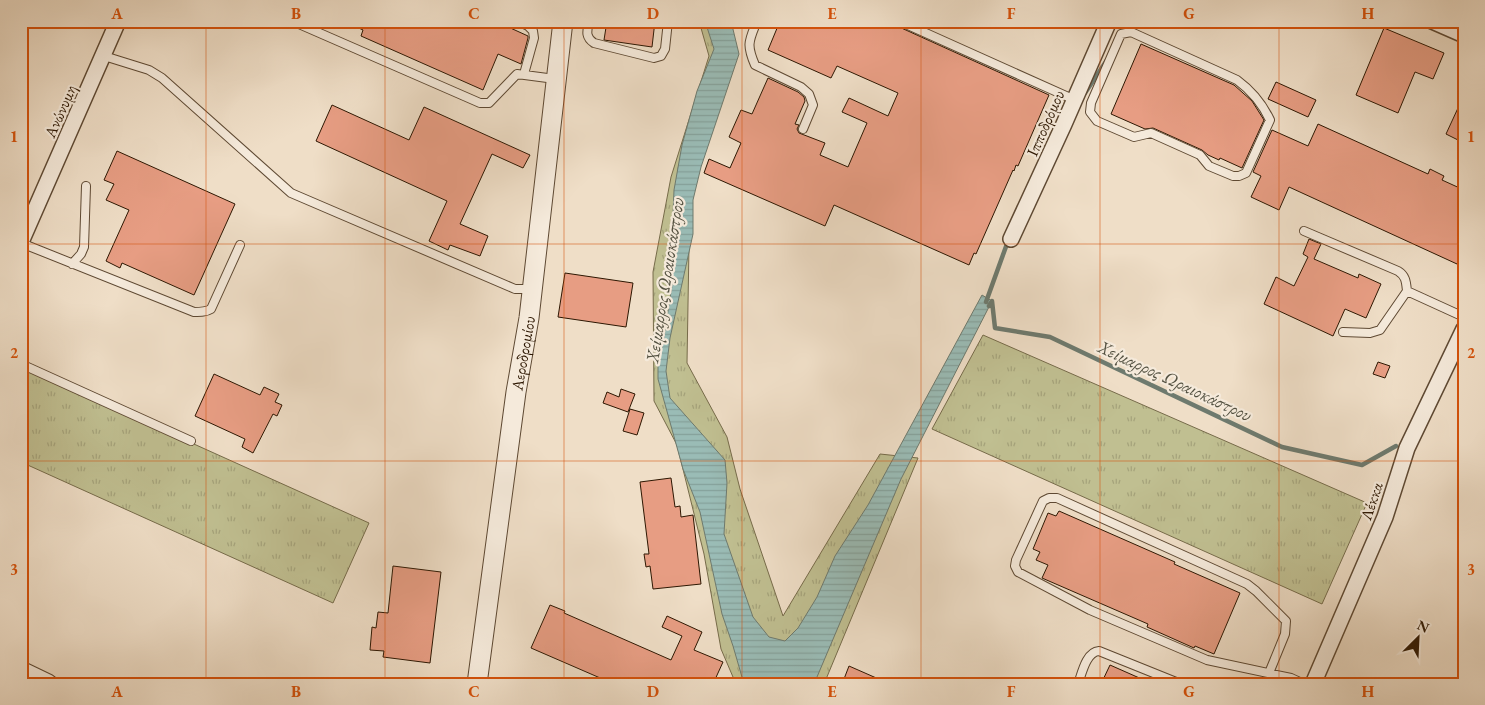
<svg xmlns="http://www.w3.org/2000/svg" width="1485" height="705" font-family="'EB Garamond',serif">
<defs>
<pattern id="grass-tufts" width="24" height="20" patternUnits="userSpaceOnUse" patternTransform="scale(1.25)"><rect width="24" height="20" fill="#c0bf91"/><path d="M3 7l-1-3M5 7V3M7 7l1-3M15 17l-1-3M17 17v-4M19 17l1-3" fill="none" stroke="#a5a37b"/></pattern>
<pattern id="water-rules" width="6" height="5" patternUnits="userSpaceOnUse" patternTransform="scale(1.25)"><rect width="6" height="5" fill="#9abcb6"/><path d="M0 2.5h6" fill="none" stroke="#85a19b"/></pattern>
</defs>
<rect width="100%" height="100%" fill="#efdec7"/>
<filter id="stains"><feTurbulence type="fractalNoise" baseFrequency=".004" numOctaves="4"/><feColorMatrix values="0 0 0 0 .2 0 0 0 0 .09 0 0 0 0 .02 0 0 0 .5 -.17"/></filter>
<radialGradient id="worn" r=".72"><stop offset=".6" stop-color="#630" stop-opacity="0"/><stop offset="1" stop-color="#630" stop-opacity=".3"/></radialGradient>
<path fill="url(#grass-tufts)" stroke="#766b4a" d="M 699,21 L 725,21 L 690,188 L 687,363 L 727,437 L 740,489 L 783,616 L 880,454 L 918,458 L 824,684 L 736,684 L 721,649 L 704,554 L 677,445 L 654,401 L 653,272 L 671,177 L 709,56 Z
M 983,335 L 1367,503 L 1322,604 L 932,429 Z
M 21,366 L 369,523 L 333,603 L 21,462 Z"/>
<path fill="url(#water-rules)" stroke="#6e7a6e" d="M 705,21 L 731,21 L 739,54 L 701,167 L 693,200 L 693,234 L 670,338 L 666,371 L 670,398 L 725,460 L 727,483 L 724,534 L 753,617 L 769,637 L 785,641 L 798,628 L 817,597 L 835,556 L 868,505 L 982,295 L 992,301 L 901,479 L 814,684 L 744,684 L 733,646 L 722,614 L 700,512 L 683,469 L 658,379 L 658,360 L 663,343 L 673,279 L 671,265 L 674,190 L 682,145 L 697,91 L 714,49 Z"/>
<g fill="none" stroke-linecap="round" stroke-linejoin="round">
<path stroke="#6e7a6e" stroke-width="4.5" d="M 1125,33 L 1132,21
M 1085,93 L 1107,60
M 986,302 L 1008,241
M 989,306 L 992,301 L 995,328 L 1050,337 L 1282,447 L 1362,465 L 1396,446"/>
</g>
<path fill="#e79d83" stroke="#2d1702" d="M 344,21 L 495,21 L 528,36 L 528,38 L 521,64 L 498,54 L 483,90 L 361,36 L 363,30 Z
M 607,21 L 655,21 L 652,47 L 604,40 Z
M 780,21 L 889,21 L 897,26 L 1049,95 L 1018,166 L 1016,165 L 1014,171 L 1013,170 L 976,254 L 974,253 L 969,265 L 834,205 L 825,226 L 704,173 L 709,159 L 730,168 L 741,143 L 729,137 L 741,110 L 752,114 L 768,78 L 798,92 L 804,97 L 805,101 L 795,124 L 799,125 L 797,129 L 799,133 L 825,143 L 820,155 L 848,167 L 867,123 L 842,112 L 849,98 L 888,116 L 898,93 L 837,66 L 831,78 L 768,50 Z
M 1384,28 L 1444,53 L 1433,79 L 1415,72 L 1398,113 L 1356,95 Z
M 1141,44 L 1234,85 L 1252,101 L 1264,120 L 1242,168 L 1220,158 L 1219,160 L 1208,155 L 1202,150 L 1153,128 L 1145,129 L 1111,114 Z
M 1276,82 L 1316,100 L 1308,117 L 1268,99 Z
M 1464,95 L 1464,143 L 1446,134 Z
M 332,105 L 409,140 L 424,107 L 530,155 L 523,168 L 492,154 L 460,224 L 488,236 L 480,256 L 450,245 L 448,250 L 429,241 L 447,201 L 316,141 Z
M 1318,124 L 1428,174 L 1430,169 L 1444,176 L 1442,180 L 1464,190 L 1464,249 L 1457,264 L 1289,187 L 1279,210 L 1251,197 L 1261,176 L 1253,172 L 1272,130 L 1308,146 Z
M 117,151 L 235,204 L 194,295 L 122,263 L 120,268 L 106,261 L 129,210 L 106,200 L 114,184 L 104,180 Z
M 1309,239 L 1321,244 L 1314,259 L 1358,278 L 1359,274 L 1381,284 L 1366,318 L 1345,309 L 1333,336 L 1264,304 L 1276,277 L 1294,286 L 1308,257 L 1303,254 Z
M 565,273 L 633,283 L 626,327 L 558,317 Z
M 1378,362 L 1390,366 L 1385,378 L 1373,374 Z
M 214,374 L 260,395 L 264,387 L 279,394 L 275,402 L 282,405 L 277,416 L 273,414 L 253,453 L 242,447 L 245,439 L 195,416 Z
M 621,389 L 635,394 L 628,412 L 603,403 L 607,392 L 619,397 Z
M 630,409 L 644,413 L 637,435 L 623,431 Z
M 671,478 L 675,507 L 680,506 L 681,517 L 693,515 L 701,584 L 653,589 L 650,566 L 646,567 L 644,554 L 649,554 L 640,482 Z
M 1059,511 L 1175,562 L 1174,564 L 1240,593 L 1214,654 L 1195,646 L 1194,648 L 1147,627 L 1148,624 L 1042,578 L 1048,565 L 1036,560 L 1040,552 L 1033,549 L 1048,513 L 1056,516 Z
M 393,566 L 441,572 L 430,663 L 383,657 L 384,651 L 370,650 L 372,627 L 376,628 L 378,612 L 388,613 Z
M 550,605 L 565,611 L 564,613 L 671,660 L 682,636 L 662,627 L 667,616 L 702,632 L 694,650 L 723,662 L 713,684 L 614,684 L 531,648 Z
M 1110,665 L 1153,684 L 1101,684 Z
M 849,666 L 890,684 L 854,684 L 844,679 Z"/>
<g fill="none" stroke-linecap="round" stroke-linejoin="round">
<g stroke="#5e4933" stroke-width="10">
<path id="service" d="M 292,21 L 480,103 L 489,103 L 517,74 L 555,79
M 518,21 L 528,26 L 533,31 L 534,38 L 524,74
M 589,21 C 587,31 585,37 594,43 L 654,58 L 661,56 L 665,49 L 668,21
M 757,21 C 749,41 746,44 755,65 L 801,87 L 809,94 L 813,105 L 803,129
M 899,21 L 1075,100
M 1131,32 L 1237,80 C 1252,91 1262,103 1270,120 L 1246,173 L 1239,176 L 1233,176 L 1209,166 L 1200,155 L 1151,133 L 1134,137 L 1097,121 L 1090,112 L 1091,103 L 1121,34 Z
M 104,56 L 149,70 L 162,78 L 291,193 L 515,289 L 531,289
M 1304,231 L 1398,271 C 1406,276 1406,282 1407,291 L 1464,317
M 21,243 L 194,312 C 201,312 206,312 211,309 L 240,245
M 72,264 L 81,254 L 84,247 L 86,186
M 1343,332 L 1370,333 L 1380,330 L 1407,291
M 21,364 L 191,441
M 1269,673 L 1285,634 L 1286,621 L 1256,591 L 1247,584 L 1057,498 L 1049,498 L 1043,501 L 1016,560 L 1015,566 L 1018,572 L 1090,610 L 1207,660 L 1291,678 L 1304,684
M 1078,684 C 1082,673 1086,652 1099,651 L 1181,684"/>
</g>
<g stroke="#5e4933" stroke-width="18">
<path id="minor" d="M 1432,21 L 1464,35
M 1011,239 L 1064,124 L 1109,21
M 21,242 L 118,21
M 1313,684 L 1385,517 L 1407,448 L 1464,329"/>
</g>
<g stroke="#5e4933" stroke-width="21">
<g id="tertiary">
<path d="M 21,671 L 48,684"/>
<path id="s1" d="M 477,684 L 516,392 L 529,318 L 563,21"/>
</g>
</g>
<use href="#service" stroke="#f5eadb" stroke-width="8"/>
<use href="#minor" stroke="#f5eadb" stroke-width="15"/>
<use href="#tertiary" stroke="#f5eadb" stroke-width="19"/>
</g>
<path fill="none" stroke="#d5520b" stroke-width="1" stroke-opacity="0.55" d="M 206,21 L 206,684M 385,21 L 385,684M 564,21 L 564,684M 742,21 L 742,684M 921,21 L 921,684M 1100,21 L 1100,684M 1279,21 L 1279,684M 21,244 L 1464,244M 21,461 L 1464,461"/>
<g text-anchor="middle" stroke-width="4.5" stroke-linejoin="round" paint-order="stroke">
<g font-size="16" fill="#2d1702" stroke="#f5eadb">
<text transform="translate(60 111) rotate(-66)" y="6">Ανώνυμη</text>
<text transform="translate(1045 123) rotate(-66)" y="6">Ιπποδρόμου</text>
<text dy="6" stroke="none"><textPath href="#s1" startOffset="334">Αεροδρομίου</textPath></text>
<text transform="translate(1371 501) rotate(-71)" y="6">Λέκκα</text>
</g>
<g font-size="18" font-style="italic" fill="#535141" stroke="#f5eadb">
<text transform="translate(665 280) rotate(-81)" y="6">Χείμαρρος Ωραιοκάστρου</text>
<text transform="translate(1175 381) rotate(25)" y="6">Χείμαρρος Ωραιοκάστρου</text>
</g>
</g>
<rect width="1485" height="705" fill="none" stroke="#efdec7" stroke-width="55"/>
<g transform="translate(1418 638) rotate(24)" stroke="#f5eadb" stroke-width="4" paint-order="stroke">
<path d="M0-4L9 19L0 12L-9 19Z" fill="#2d1702"/>
<text y="-8" font-size="14" font-weight="bold" text-anchor="middle" fill="#2d1702">N</text>
</g>
<rect x="28" y="28" width="1430" height="650" fill="none" stroke="#d5520b" stroke-width="2"/>
<g font-size="16" text-anchor="middle" font-weight="bold" fill="#d5520b">
<text x="117" y="19">A</text>
<text x="296" y="19">B</text>
<text x="474" y="19">C</text>
<text x="653" y="19">D</text>
<text x="832" y="19">E</text>
<text x="1011" y="19">F</text>
<text x="1189" y="19">G</text>
<text x="1368" y="19">H</text>
<text x="14" y="142">1</text>
<text x="1471" y="142">1</text>
<text x="14" y="358">2</text>
<text x="1471" y="358">2</text>
<text x="14" y="575">3</text>
<text x="1471" y="575">3</text>
<text x="117" y="697">A</text>
<text x="296" y="697">B</text>
<text x="474" y="697">C</text>
<text x="653" y="697">D</text>
<text x="832" y="697">E</text>
<text x="1011" y="697">F</text>
<text x="1189" y="697">G</text>
<text x="1368" y="697">H</text>
</g>
<rect width="100%" height="100%" filter="url(#stains)"/>
<rect width="100%" height="100%" fill="url(#worn)"/>
</svg>
